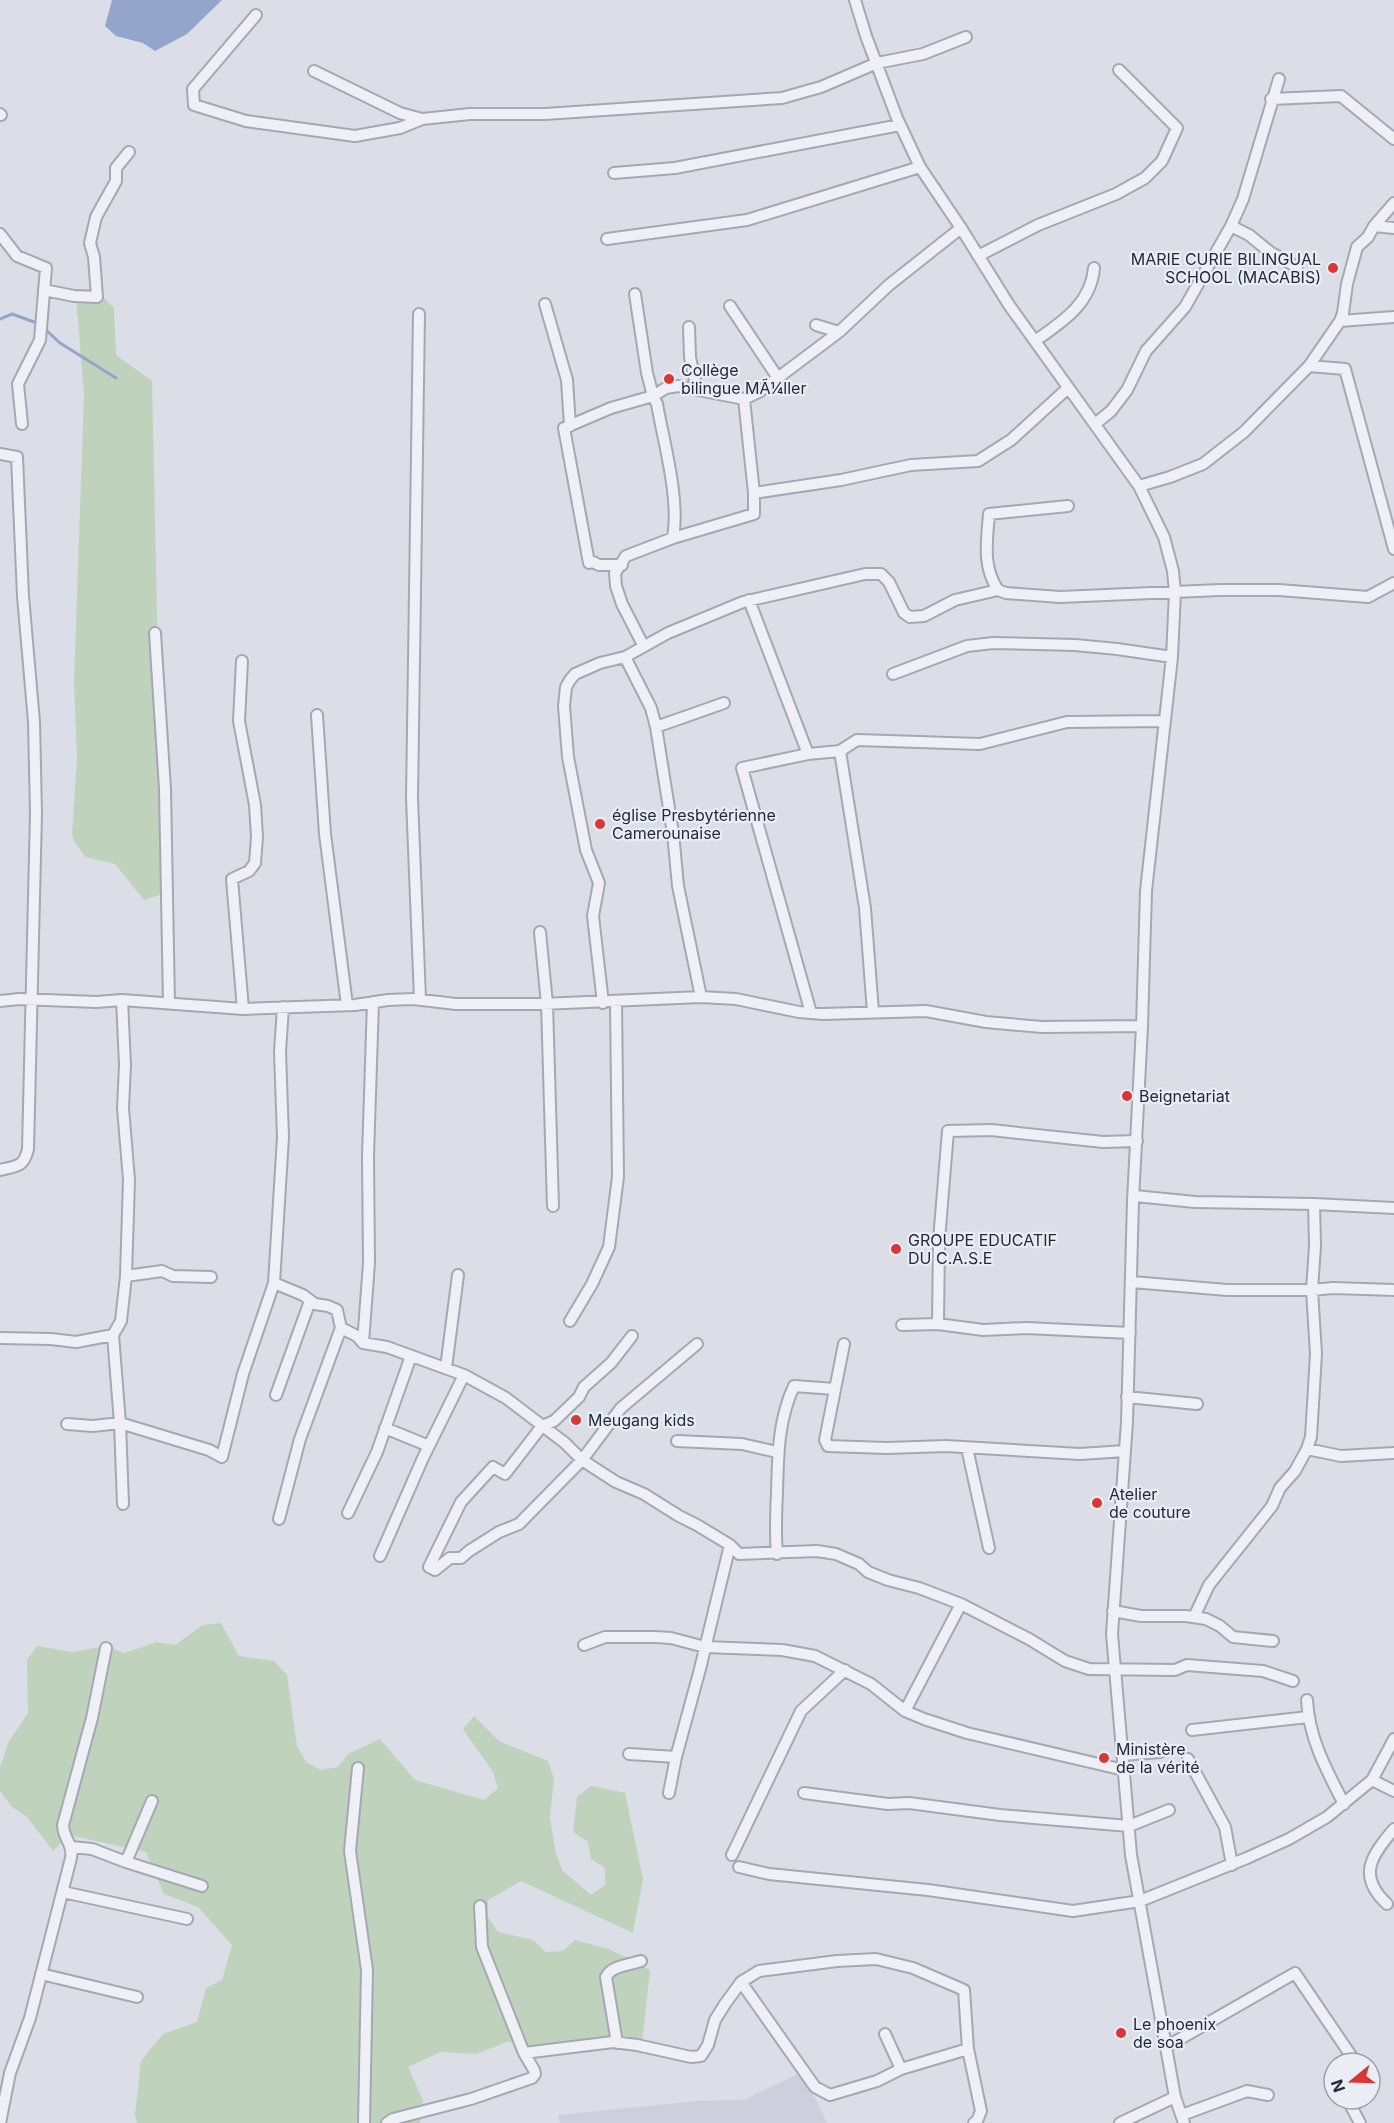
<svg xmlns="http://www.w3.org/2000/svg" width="1394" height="2123" font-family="Inter,sans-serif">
<rect width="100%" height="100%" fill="#dbdee7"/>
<path fill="#cdd0dc" d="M 802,2072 L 827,2123 L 560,2123 L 558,2115 L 699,2101 L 744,2100 Z"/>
<path fill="#bed2bc" d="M 76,297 L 103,297 L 114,308 L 116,355 L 152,381 L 163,894 L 144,900 L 115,864 L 85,857 L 76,844 L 72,835 L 77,757 L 74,684 L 84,393 Z
M 221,1623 L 239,1656 L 274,1661 L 287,1675 L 297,1746 L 306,1762 L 321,1770 L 338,1767 L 348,1754 L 380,1739 L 415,1780 L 484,1800 L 498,1788 L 493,1772 L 463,1729 L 474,1716 L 499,1741 L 548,1761 L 554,1779 L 550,1818 L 556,1854 L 563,1871 L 591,1895 L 605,1885 L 605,1868 L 591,1859 L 588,1842 L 573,1832 L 577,1797 L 591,1786 L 625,1793 L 643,1879 L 633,1933 L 521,1881 L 488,1900 L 488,1917 L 498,1932 L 533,1940 L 546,1952 L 563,1951 L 575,1940 L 609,1949 L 650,1970 L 641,2054 L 609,2035 L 543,2055 L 509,2041 L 476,2054 L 441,2052 L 408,2067 L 423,2100 L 420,2123 L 137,2123 L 135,2115 L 141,2061 L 163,2034 L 197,2022 L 206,1988 L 222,1980 L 232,1945 L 198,1907 L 164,1894 L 146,1852 L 69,1835 L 53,1851 L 27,1817 L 12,1807 L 0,1791 L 0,1767 L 9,1741 L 28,1713 L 27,1660 L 37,1646 L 73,1652 L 107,1646 L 124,1653 L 157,1642 L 175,1645 L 203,1625 Z"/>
<path fill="#93a5ca" d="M 112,0 L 222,0 L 187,34 L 155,51 L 143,43 L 116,36 L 105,26 Z"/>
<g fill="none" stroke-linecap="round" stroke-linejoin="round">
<path stroke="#93a5ca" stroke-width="3" d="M 0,319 L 12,314 L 37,323
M 45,329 L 60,343 L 116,378"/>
<g stroke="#a4a8b4" stroke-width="14">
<path id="street" d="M 855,0 L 866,36 L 897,118 L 920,167 L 961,228 L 1009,305 L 1139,486 L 1164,537 L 1173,571 L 1175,592 L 1172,657 L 1146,891 L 1142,1026 L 1133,1201 L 1127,1422 L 1112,1634 L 1131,1855 L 1166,2047 L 1175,2097 L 1184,2123
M 256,15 L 193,89 L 194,105 L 246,121 L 355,136 L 400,128 L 422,119
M 314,71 L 400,113 L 422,119 L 470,114 L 545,114 L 782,98 L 821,87 L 877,63 L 923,54 L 966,37
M 1271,99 L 1341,96 L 1394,139
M 0,114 L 1,115
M 614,173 L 675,168 L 900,125
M 1231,226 L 1249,235 L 1270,252 L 1297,267
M 1374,226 L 1394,203
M 0,234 L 17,256 L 46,268 L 40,340 L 18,384 L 22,424
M 607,239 L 747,220 L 920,167
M 978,256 L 1038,225 L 1116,194 L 1145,178 L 1162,161 L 1177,128 L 1119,70
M 44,290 L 74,296 L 97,297 L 94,257 L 90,243 L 96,217 L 116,181 L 116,168 L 129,152
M 545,304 L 567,380 L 570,426
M 730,306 L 778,378
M 419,314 L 412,798 L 420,999
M 1340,321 L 1394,317
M 816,325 L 839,332
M 689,327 L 690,357 L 697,390
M 1035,341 C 1062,322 1091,304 1094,268
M 1309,366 L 1345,369 L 1394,549
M 1095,424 L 1111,411 L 1127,390 L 1146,351 L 1185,307 L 1231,226 L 1243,199 L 1279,79
M 0,454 L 17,457 L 23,596 L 34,722 L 36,813 L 28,1149 C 24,1167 17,1166 0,1170
M 1139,486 L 1170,477 L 1203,464 L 1244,432 L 1309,366 L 1340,321 L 1343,313 L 1347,284 L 1357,247 L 1368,237 L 1374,226 L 1394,228
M 754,493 L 841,480 L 911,465 L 978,461 L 1011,440 L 1068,388
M 673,538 L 754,514 L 754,493 L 744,399
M 622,565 L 599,565 L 593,562 L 589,563 L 564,428 L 611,408 L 653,396 L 647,373 L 635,294
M 998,590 C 982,566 987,541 989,514 L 1068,506
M 749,600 L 808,754 L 840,751
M 155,633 L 165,789 L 169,1003
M 643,645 L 622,604 L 616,586 L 615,573 L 626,556 L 673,538 C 680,499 664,444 657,404 L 653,396 L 666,388 L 678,386 L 744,399 L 759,392 L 839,332 L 889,285 L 961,228
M 625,657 L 651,708 L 656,727 L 724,703
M 242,661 L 239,721 L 255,805 L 257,837 L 255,863 L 249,871 L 232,879 L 243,1009
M 893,674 L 967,646 L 993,643 L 1075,645 L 1117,649 L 1172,657
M 317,715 L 325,834 L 347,1005
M 656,727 L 673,833 L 678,886 L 701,997
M 808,754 L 742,768 L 811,1013
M 540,932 L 547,1004 L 553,1206
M 0,1001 L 19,999 L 97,1002 L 122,1000 L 243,1009 L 355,1005 L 388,1000 L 413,999 L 456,1004 L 542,1004 L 701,997 L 736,999 L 799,1012 L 823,1014 L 926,1011 L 986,1022 L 1042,1027 L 1142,1026
M 603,1003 L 593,916 L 599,883 L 586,850 L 568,757 L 564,706 L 566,687 L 570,680 L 575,674 L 600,663 L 625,657 L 668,633 L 743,602 L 865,574 L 881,574 L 889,582 L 904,613 L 910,617 L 924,616 L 955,600 L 998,590 L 1006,593 L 1060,597 L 1220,590 L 1279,590 L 1368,597 L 1394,583
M 873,1012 L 865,908 L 840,751 L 857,740 L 980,744 L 1067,722 L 1164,721
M 1135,1196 L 1195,1202 L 1314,1204
M 126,1276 L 162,1271 L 173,1276 L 211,1277
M 1132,1282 L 1227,1290 L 1312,1290 L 1333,1288 L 1394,1290
M 274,1283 L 303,1295 L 315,1304 L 328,1306 L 337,1310 L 341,1328 L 357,1336 L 363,1343 L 387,1347 L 464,1375 L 506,1398 L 565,1443 L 582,1460 L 616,1482 L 644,1494 L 679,1516 L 697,1525 L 730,1545 L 739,1554 L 817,1551 L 836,1554 L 859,1564 L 868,1572 L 888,1580 L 919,1588 L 961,1604 L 1029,1639 L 1065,1661 L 1089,1669 L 1175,1670 L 1187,1665 L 1263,1671 L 1293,1681
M 570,1321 L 592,1284 L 609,1247 L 618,1177 L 616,1002
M 938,1324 L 939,1240 L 948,1131 L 991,1130 L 1103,1142 L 1137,1141
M 902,1325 L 938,1324 L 983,1330 L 1026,1328 L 1130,1333
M 632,1336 L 611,1363 L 584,1387 L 579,1397 L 554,1421 L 542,1426 L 505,1474 L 493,1467 L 461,1502 L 429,1567 L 435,1570 L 450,1558 L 461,1558 L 469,1551 L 499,1532 L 519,1524 L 582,1460 L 621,1408 L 697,1344
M 0,1338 L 51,1339 L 76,1342 L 113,1335
M 363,1343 L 369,1263 L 368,1156 L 373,1002
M 844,1344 L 825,1440 L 828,1446 L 887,1448 L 946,1446 L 1080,1454 L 1125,1451
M 446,1368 L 458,1275
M 276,1395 L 310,1301
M 1127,1397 L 1197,1404
M 67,1424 L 93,1426 L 120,1423 L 113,1335 L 121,1321 L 126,1276 L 129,1180 L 123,1108 L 125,1065 L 122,1000
M 385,1428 L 429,1446
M 677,1441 L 742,1444 L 777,1452
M 967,1448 L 989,1548
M 1307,1449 L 1341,1456 L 1394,1453
M 123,1504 L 120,1423 L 209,1450 L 222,1457 L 243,1374 L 274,1283 L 283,1137 L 280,1052 L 283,1007
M 348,1513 L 377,1452 L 411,1356
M 279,1519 L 300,1439 L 341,1328
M 777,1554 C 775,1533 776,1513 777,1492 C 778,1456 778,1420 794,1386 L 835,1389
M 380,1556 L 423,1458 L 464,1375
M 1113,1611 L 1141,1616 L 1186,1616 L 1206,1619 L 1220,1626 L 1233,1637 L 1273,1641
M 1194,1617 L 1209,1585 L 1272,1506 L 1280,1488 L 1295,1471 L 1307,1449 L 1311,1437 L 1316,1354 L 1312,1290 L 1315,1246 L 1314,1204 L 1394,1208
M 584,1645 L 605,1637 L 655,1637 L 671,1638 L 705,1647 L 782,1650 L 815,1656 L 871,1684 L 905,1711 L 924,1719 L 967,1733 L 1124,1770
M 1307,1700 C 1309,1739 1327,1771 1344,1804
M 905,1711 L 961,1604
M 1192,1730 L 1308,1717
M 629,1754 L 676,1757
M 1123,1755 L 1160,1752
M 1188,1759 L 1225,1827 L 1232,1865
M 358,1768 L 350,1851 L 367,1970 L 364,2123
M 1372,1780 L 1394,1791
M 669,1793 L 676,1757 L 700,1669 L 730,1545
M 804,1793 L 888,1804 L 909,1803 L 1000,1815 L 1129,1826 L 1169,1810
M 71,1847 L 92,1849 L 126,1862 L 152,1801
M 732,1855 L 801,1711 L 845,1670
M 126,1862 L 202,1886
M 739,1867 L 769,1874 L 928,1890 L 1073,1911 L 1140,1901 L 1247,1858 L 1289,1839 L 1327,1817 L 1372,1780 L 1394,1739
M 63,1892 L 187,1919
M 1387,1904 C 1357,1876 1371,1856 1394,1829
M 480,1906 L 482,1947 L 524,2053
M 41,1974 L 137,1997
M 741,1982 L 815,2087 L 830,2095 L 877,2081 L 901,2069
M 885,2034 L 901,2069 L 968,2049
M 617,2043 L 606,1977 C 611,1966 629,1965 641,1961
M 1166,2047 L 1295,1973 L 1356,2063
M 1350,2099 L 1351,2106 L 1360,2123
M 1182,2115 L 1247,2091 L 1268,2095
M 0,2123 L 10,2073 L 30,2018 L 71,1858 C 74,1845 63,1838 63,1825 L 92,1718 L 106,1648
M 387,2123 L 393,2119 L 471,2099 L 532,2078 L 535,2074 L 534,2070 L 524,2053 L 613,2042 L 637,2045 L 691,2057 L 701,2056 L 708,2045 L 715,2020 L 725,2004 L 741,1982 L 759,1971 L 837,1961 L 876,1959 L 913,1968 L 964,1990 L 968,2049 L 981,2111 L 977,2121 L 974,2123
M 1120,2123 L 1175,2097"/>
</g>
<use href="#street" stroke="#eef0f5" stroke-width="10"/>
</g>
<g fill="#d73735" stroke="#ebedf5" stroke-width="2">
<circle cx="1333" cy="268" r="6"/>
<circle cx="669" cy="379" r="6"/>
<circle cx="600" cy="824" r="6"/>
<circle cx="1127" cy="1096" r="6"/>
<circle cx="896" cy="1249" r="6"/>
<circle cx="576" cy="1420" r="6"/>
<circle cx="1097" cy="1503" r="6"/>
<circle cx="1104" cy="1758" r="6"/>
<circle cx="1121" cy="2033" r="6"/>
</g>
<g text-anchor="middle" stroke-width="4.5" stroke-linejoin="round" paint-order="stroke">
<g font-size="16" fill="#242a3e" stroke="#ebedf5" text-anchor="start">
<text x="1321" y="265" text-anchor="end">MARIE CURIE BILINGUAL<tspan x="1321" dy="18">SCHOOL (MACABIS)</tspan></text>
<text x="681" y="376">Collège<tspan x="681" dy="18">bilingue MÃ¼ller</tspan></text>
<text x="612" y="821">église Presbytérienne<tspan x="612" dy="18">Camerounaise</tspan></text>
<text x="1139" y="1102">Beignetariat</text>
<text x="908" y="1246">GROUPE EDUCATIF<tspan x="908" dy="18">DU C.A.S.E</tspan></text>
<text x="588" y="1426">Meugang kids</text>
<text x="1109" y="1500">Atelier<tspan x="1109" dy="18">de couture</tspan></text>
<text x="1116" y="1755">Ministère<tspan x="1116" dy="18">de la vérité</tspan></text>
<text x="1133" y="2030">Le phoenix<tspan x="1133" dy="18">de soa</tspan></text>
</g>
</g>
<g transform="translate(1352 2081) rotate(251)"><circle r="28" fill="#ebedf5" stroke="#9b9fac" stroke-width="1.5"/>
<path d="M0-4.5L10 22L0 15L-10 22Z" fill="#d73735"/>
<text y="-9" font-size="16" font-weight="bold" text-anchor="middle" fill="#242a3e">N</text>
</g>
</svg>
